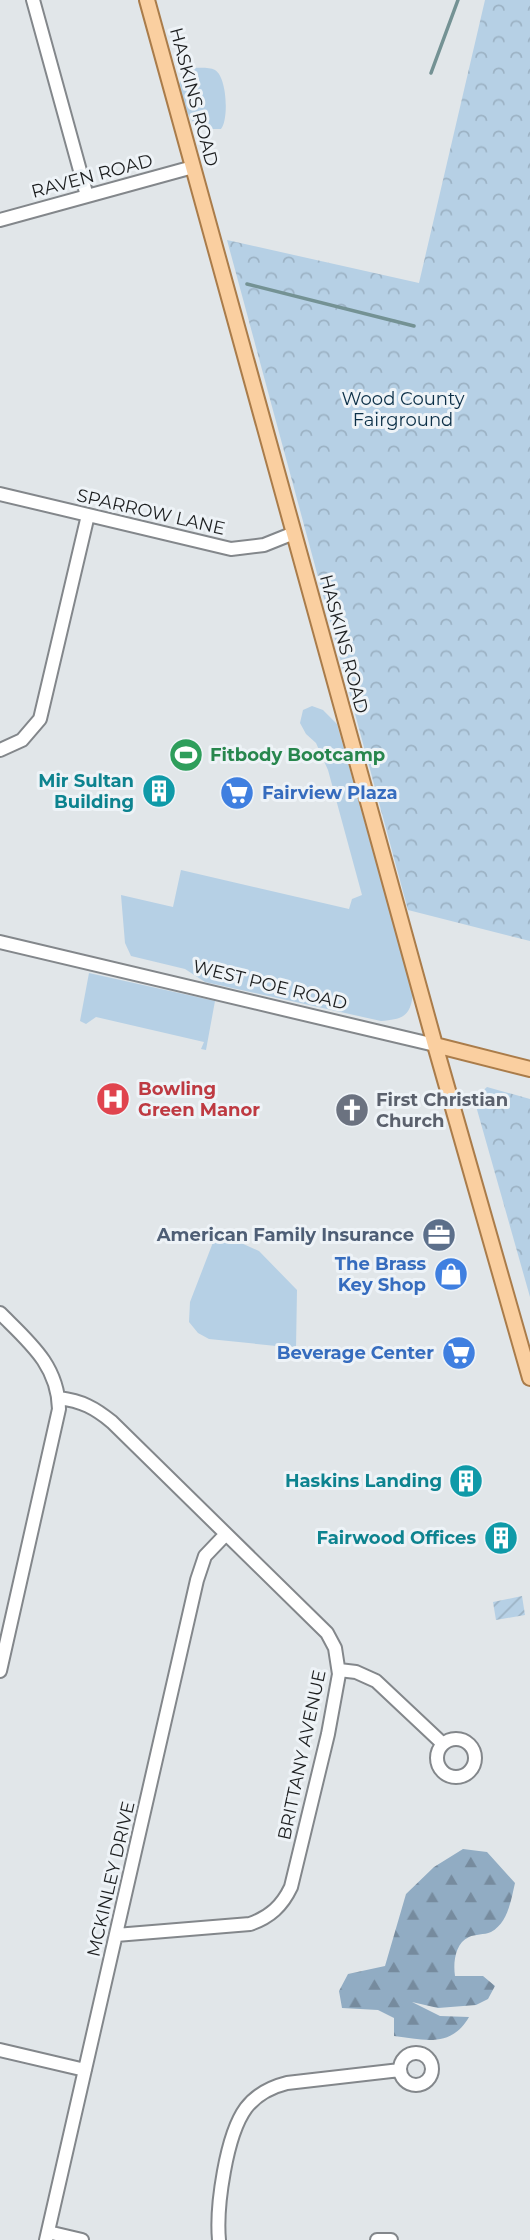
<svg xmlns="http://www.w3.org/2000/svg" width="530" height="2240" font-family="Montserrat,sans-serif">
<defs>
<pattern id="forest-firs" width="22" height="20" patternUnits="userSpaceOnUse" patternTransform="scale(1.75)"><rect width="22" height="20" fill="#91acc3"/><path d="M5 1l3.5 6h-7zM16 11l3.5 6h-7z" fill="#768b9e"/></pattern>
<pattern id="park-crowns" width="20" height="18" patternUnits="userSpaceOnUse" patternTransform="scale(1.75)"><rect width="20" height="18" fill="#b6d0e5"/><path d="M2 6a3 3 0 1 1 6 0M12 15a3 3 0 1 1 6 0" fill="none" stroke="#9cb2c4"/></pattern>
<pattern id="garden-furrows" width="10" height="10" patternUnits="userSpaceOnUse" patternTransform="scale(1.75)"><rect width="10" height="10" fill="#b6d0e5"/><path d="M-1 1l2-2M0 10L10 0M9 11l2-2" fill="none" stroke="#9cb2c4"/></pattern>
</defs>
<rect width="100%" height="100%" fill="#e1e6e9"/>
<path fill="#b6d0e5" d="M 192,68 C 199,68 209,67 215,70 C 227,77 229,119 221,129 L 199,129 C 187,116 182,103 178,86 L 185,72 Z
M 312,706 L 323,710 L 337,724 L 413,994 C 410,1017 403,1019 381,1021 L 205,982 L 185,969 L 131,956 L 125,943 L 121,895 L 173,907 L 181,870 L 349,909 L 352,899 L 362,895 L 328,770 L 316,743 L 306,734 L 300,723 L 303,710 Z
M 89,973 L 215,1001 L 206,1050 L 201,1049 L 204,1042 L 96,1017 L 86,1024 L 80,1021 Z
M 217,1232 L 259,1251 L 297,1290 L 296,1348 L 209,1339 L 198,1333 L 189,1322 L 190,1302 Z"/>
<path fill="url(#forest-firs)" d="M 463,1849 L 487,1852 L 515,1883 C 511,1900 508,1923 491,1932 C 484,1935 475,1934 469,1937 C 455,1943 453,1963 455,1976 L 483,1976 L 495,1986 L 488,1999 L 476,2005 L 438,2008 L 412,2002 L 440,2016 L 469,2017 C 451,2048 425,2040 394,2036 L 394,2018 L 378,2010 L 342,2008 L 339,1991 L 348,1974 L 385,1966 L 406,1894 L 434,1867 Z"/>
<path fill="url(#park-crowns)" d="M 485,0 L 530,0 L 530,941 L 408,910 L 227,240 L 419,283 Z
M 487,1087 L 530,1099 L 530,1297 L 474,1099 Z"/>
<path fill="url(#garden-furrows)" d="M 522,1596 L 525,1615 L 496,1620 L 493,1602 Z"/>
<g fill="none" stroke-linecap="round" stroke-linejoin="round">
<path stroke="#749294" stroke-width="3.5" d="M 431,73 L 458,0
M 247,284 L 414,326"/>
<g stroke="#83878b" stroke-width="16">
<path id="minor" d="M 33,0 L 87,196
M 0,220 L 193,167
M 0,494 L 231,549 L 264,545 L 294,533
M 0,750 L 22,740 L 40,719 L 88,515
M 0,942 L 435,1045
M 0,1313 C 29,1342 58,1365 59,1409 L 0,1671
M 59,1398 C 82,1401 95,1408 112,1422 L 327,1633 L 335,1648 L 339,1674 L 328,1734 L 291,1887 C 282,1906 270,1917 250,1924 L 116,1935
M 339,1670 L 356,1672 L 376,1681 L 443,1744
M437 1758a19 19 0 1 1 38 0a19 19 0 1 1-38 0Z
M 0,2050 L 85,2070
M400 2069a16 16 0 1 1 32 0a16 16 0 1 1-32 0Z
M 48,2232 L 82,2240
M 46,2240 L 197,1580 L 205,1556 L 226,1534
M 219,2240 C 216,2207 226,2135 246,2108 C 256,2095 271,2087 287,2083 L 400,2070
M 377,2240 L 391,2240"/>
</g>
<g stroke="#aa7c4a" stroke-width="18">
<path id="major" d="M 147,0 L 435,1045 L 530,1378
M 435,1045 L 530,1069"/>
</g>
<use href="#minor" stroke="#fff" stroke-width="12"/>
<use href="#major" stroke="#facfa0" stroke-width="14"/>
</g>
<defs>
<g id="stadium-disc" transform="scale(1.75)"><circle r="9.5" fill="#2e9e5b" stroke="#eef3f7"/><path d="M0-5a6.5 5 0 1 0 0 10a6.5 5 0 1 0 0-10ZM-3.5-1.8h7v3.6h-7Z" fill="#fff"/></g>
<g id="building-disc" transform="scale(1.75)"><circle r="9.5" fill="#0f9aa8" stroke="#eef3f7"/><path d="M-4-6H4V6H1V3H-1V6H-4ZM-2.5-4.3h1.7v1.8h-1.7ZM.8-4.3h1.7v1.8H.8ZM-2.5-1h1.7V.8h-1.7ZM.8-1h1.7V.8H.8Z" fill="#fff"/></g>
<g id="supermarket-disc" transform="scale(1.75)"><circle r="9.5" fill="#3f7fe0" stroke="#eef3f7"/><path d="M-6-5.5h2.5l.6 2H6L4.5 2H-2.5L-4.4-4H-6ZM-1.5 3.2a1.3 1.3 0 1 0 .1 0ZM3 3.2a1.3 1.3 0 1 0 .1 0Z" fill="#fff"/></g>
<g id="hospital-disc" transform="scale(1.75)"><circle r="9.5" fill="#e0444e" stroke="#eef3f7"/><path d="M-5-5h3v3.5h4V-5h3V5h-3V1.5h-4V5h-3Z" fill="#fff"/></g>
<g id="church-disc" transform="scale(1.75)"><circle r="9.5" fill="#6b7280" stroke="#eef3f7"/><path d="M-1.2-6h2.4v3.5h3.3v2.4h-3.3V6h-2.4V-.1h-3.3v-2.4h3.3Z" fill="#fff"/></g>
<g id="office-disc" transform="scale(1.75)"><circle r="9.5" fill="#5c6f8a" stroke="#eef3f7"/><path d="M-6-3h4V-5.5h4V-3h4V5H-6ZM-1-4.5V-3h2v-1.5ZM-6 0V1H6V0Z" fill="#fff"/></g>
<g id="shop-disc" transform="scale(1.75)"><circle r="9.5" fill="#3f7fe0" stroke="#eef3f7"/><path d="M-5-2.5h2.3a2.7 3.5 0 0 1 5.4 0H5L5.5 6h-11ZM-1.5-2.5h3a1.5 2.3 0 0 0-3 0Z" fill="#fff"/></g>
</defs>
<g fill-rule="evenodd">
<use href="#stadium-disc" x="186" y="755"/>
<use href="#building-disc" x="159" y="791"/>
<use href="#supermarket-disc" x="237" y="793"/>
<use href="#hospital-disc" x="113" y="1099"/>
<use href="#church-disc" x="352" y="1110"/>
<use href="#office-disc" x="439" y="1235"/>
<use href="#shop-disc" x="451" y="1274"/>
<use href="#supermarket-disc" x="459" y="1353"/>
<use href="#building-disc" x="466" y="1481"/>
<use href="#building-disc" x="501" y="1538"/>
</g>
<g text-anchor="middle" stroke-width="6" stroke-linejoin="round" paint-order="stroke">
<g font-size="18" fill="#1c1e1f" stroke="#eef3f7">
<text transform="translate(194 97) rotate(75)" y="6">HASKINS ROAD</text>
<text transform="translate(92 176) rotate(-15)" y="6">RAVEN ROAD</text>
<text transform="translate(151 512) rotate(13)" y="6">SPARROW LANE</text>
<text transform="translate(344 644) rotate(75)" y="6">HASKINS ROAD</text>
<text transform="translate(270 985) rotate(14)" y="6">WEST POE ROAD</text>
<text transform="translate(302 1755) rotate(-78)" y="6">BRITTANY AVENUE</text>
<text transform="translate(111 1879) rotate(-77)" y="6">MCKINLEY DRIVE</text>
</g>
<g font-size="18" fill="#0c3048" stroke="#eef3f7">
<text x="403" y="405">Wood County<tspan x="403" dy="21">Fairground</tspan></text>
</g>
<g font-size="18" font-weight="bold" fill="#27864d" stroke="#eef3f7" text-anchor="start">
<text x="210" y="761">Fitbody Bootcamp</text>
</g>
<g font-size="18" font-weight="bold" fill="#0d838f" stroke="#eef3f7" text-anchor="end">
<text x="134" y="787">Mir Sultan<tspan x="134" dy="21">Building</tspan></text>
<text x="442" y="1487">Haskins Landing</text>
<text x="476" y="1544">Fairwood Offices</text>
</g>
<g font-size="18" font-weight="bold" fill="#366cbe" stroke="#eef3f7" text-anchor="end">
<text x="262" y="799" text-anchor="start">Fairview Plaza</text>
<text x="426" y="1270">The Brass<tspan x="426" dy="21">Key Shop</tspan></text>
<text x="434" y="1359">Beverage Center</text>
</g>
<g font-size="18" font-weight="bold" fill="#be3a42" stroke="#eef3f7" text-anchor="start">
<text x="138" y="1095">Bowling<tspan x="138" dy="21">Green Manor</tspan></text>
</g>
<g font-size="18" font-weight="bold" fill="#5b616d" stroke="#eef3f7" text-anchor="start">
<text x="376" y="1106">First Christian<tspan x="376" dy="21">Church</tspan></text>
</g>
<g font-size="18" font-weight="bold" fill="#4e5e75" stroke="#eef3f7" text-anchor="end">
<text x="414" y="1241">American Family Insurance</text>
</g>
</g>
</svg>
